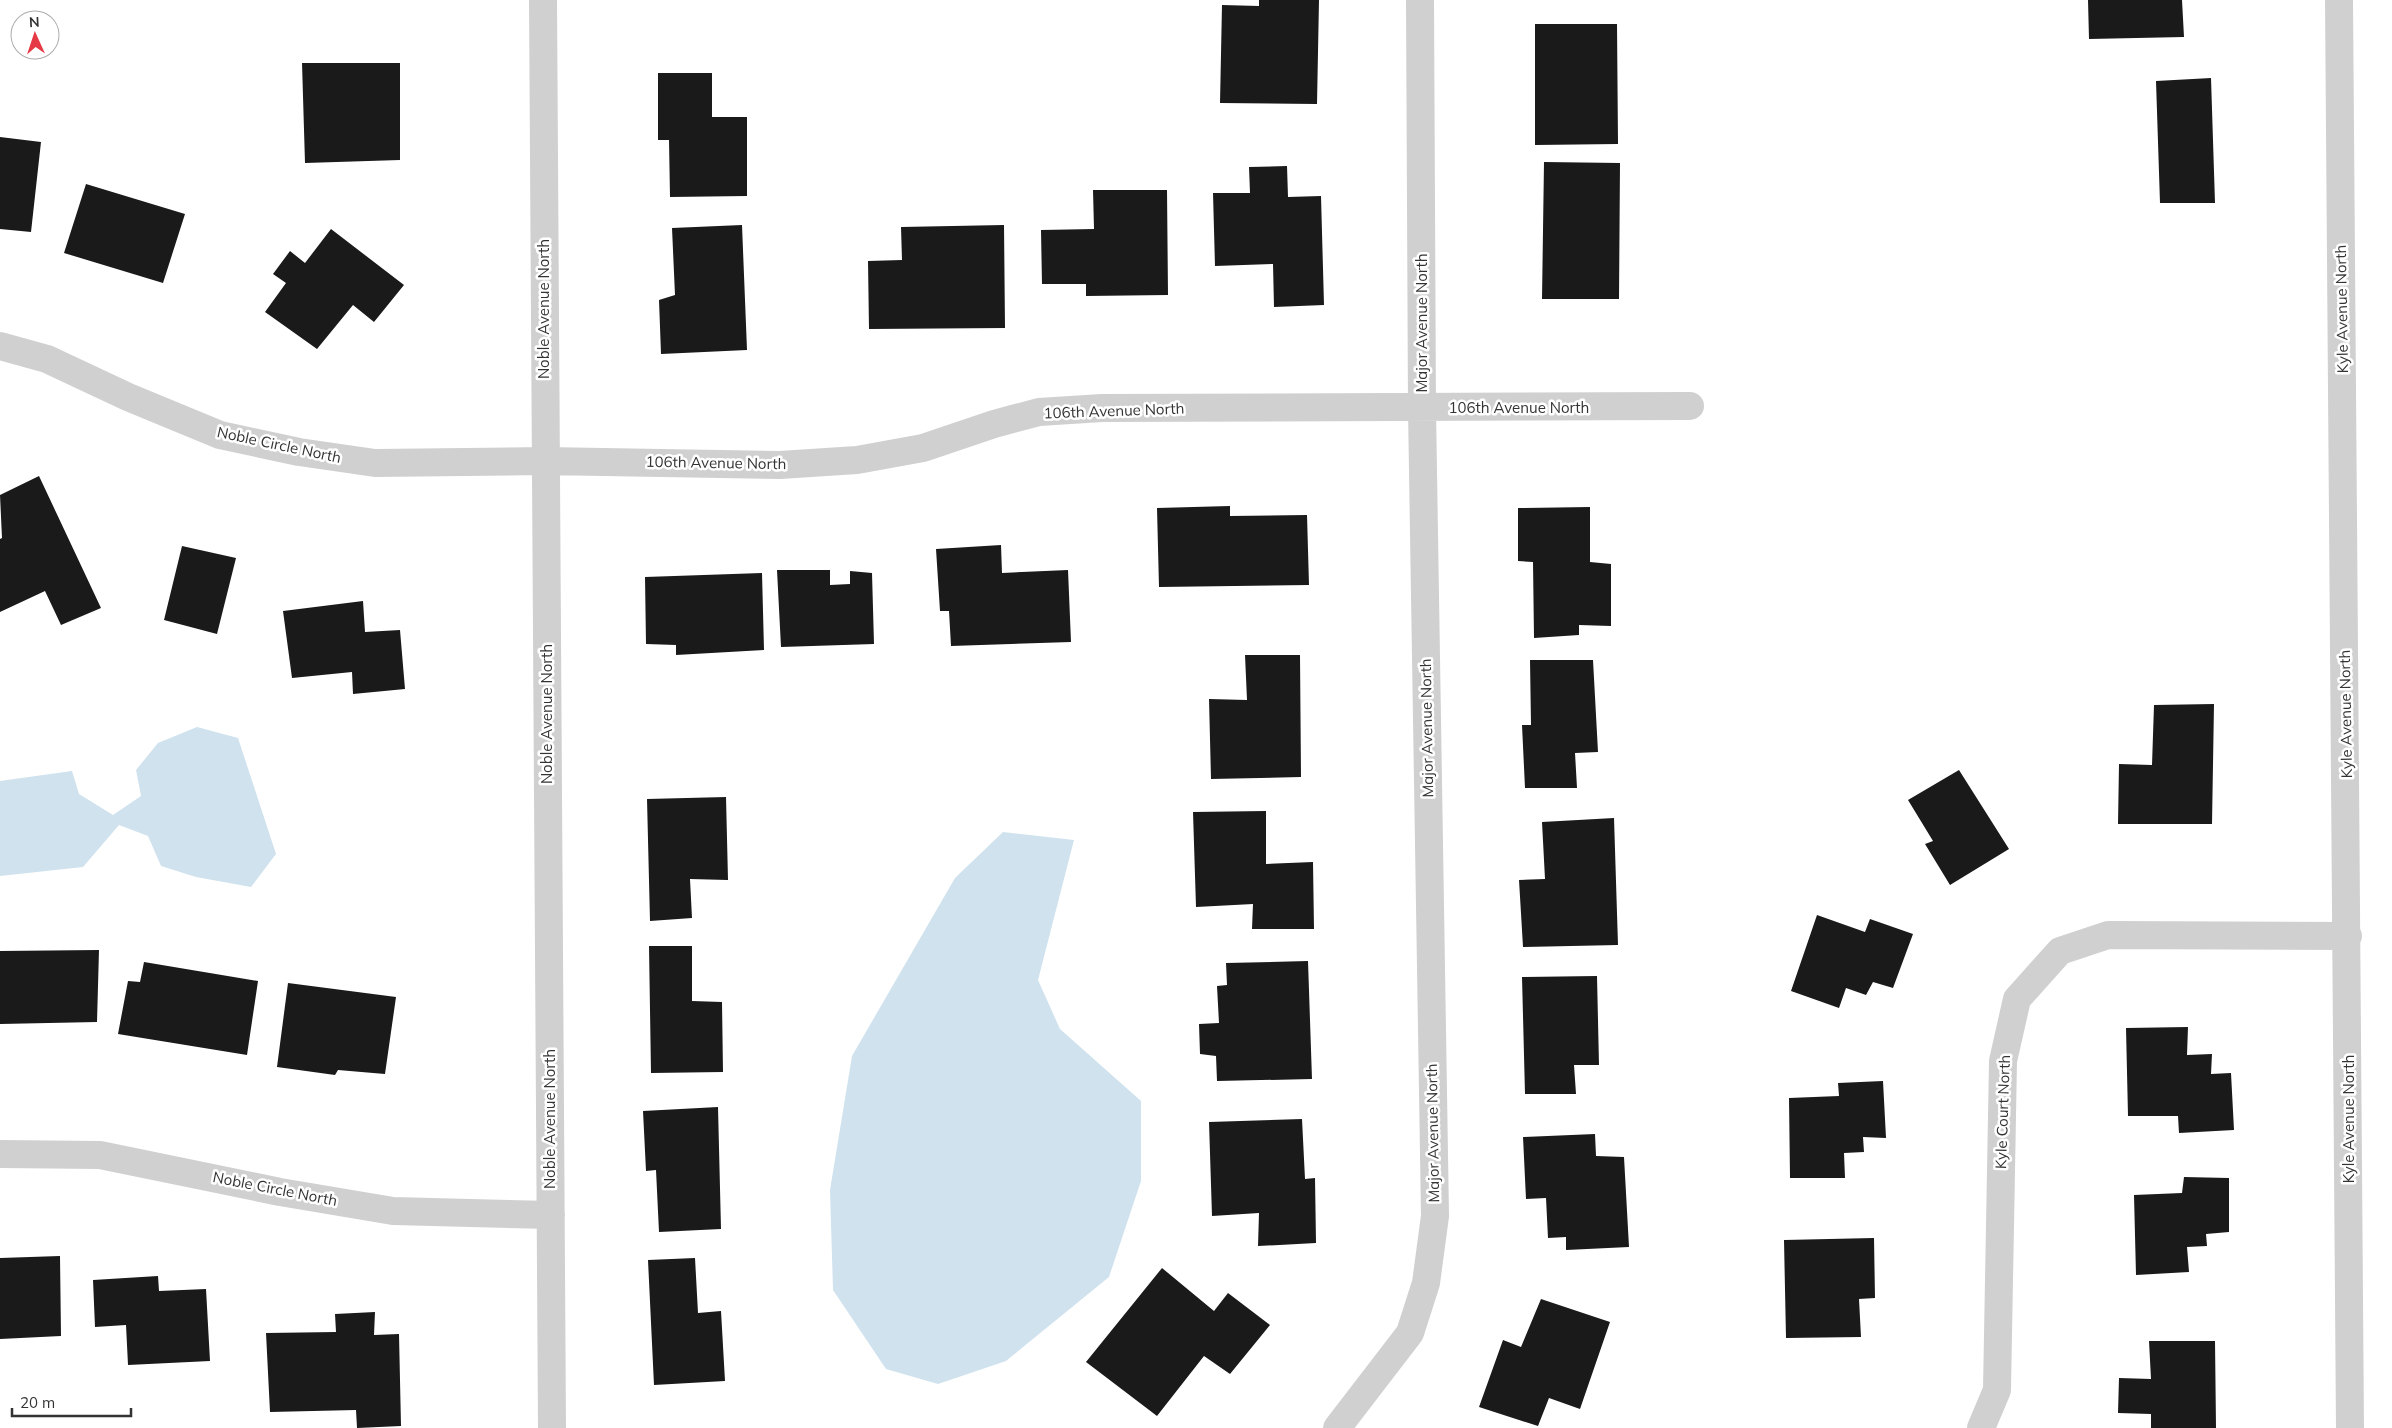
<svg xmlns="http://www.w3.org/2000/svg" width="2392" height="1428" font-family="Mulish,sans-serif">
<rect width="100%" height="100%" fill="#fff"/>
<path fill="#cfe2ee" d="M 197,727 L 238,738 L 276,854 L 251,887 L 196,877 L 161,866 L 148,836 L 119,825 L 83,867 L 0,876 L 0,781 L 72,771 L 79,794 L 113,815 L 141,796 L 136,770 L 158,743 Z
M 1003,832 L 1074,840 L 1038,980 L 1060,1029 L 1141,1101 L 1141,1181 L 1109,1277 L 1006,1361 L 938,1384 L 886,1369 L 833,1290 L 830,1190 L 852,1056 L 955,878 Z"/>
<path fill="#1a1a1a" d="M 1259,0 L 1319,0 L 1317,104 L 1220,103 L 1222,5 L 1259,6 Z
M 2088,0 L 2182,0 L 2184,37 L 2089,39 Z
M 1535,24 L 1617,24 L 1618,144 L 1535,145 Z
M 302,63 L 400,63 L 400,160 L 305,163 Z
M 658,73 L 712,73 L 712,117 L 747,117 L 747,196 L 670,197 L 669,140 L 658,140 Z
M 2211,78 L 2215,203 L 2160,203 L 2156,81 Z
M 0,137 L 41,142 L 31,232 L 0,229 Z
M 1544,162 L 1620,163 L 1619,299 L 1542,299 Z
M 1287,166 L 1288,197 L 1321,196 L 1324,305 L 1274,307 L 1273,264 L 1215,266 L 1213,193 L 1250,193 L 1249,167 Z
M 86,184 L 185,214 L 163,283 L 64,253 Z
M 1093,190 L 1167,190 L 1168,295 L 1086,296 L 1086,284 L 1042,284 L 1041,230 L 1094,229 Z
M 742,225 L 747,350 L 661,354 L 659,300 L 675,295 L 672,228 Z
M 1004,225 L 1005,328 L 869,329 L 868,261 L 902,260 L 901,227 Z
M 331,229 L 404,285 L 374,322 L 353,305 L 317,349 L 265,312 L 286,283 L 273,274 L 290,251 L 305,263 Z
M 39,476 L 101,608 L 61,625 L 45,591 L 0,612 L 0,539 L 2,538 L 0,495 Z
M 1230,506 L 1230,516 L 1307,515 L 1309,585 L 1159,587 L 1157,508 Z
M 1590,507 L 1590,562 L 1611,564 L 1611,626 L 1579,625 L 1579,635 L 1534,638 L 1533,562 L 1518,561 L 1518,508 Z
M 1001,545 L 1002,573 L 1068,570 L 1071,642 L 951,646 L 949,611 L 940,611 L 936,549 Z
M 182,546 L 236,558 L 217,634 L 164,620 Z
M 777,570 L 830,570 L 830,585 L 850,584 L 850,571 L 872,573 L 874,644 L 781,647 Z
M 762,573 L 764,650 L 676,655 L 676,645 L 646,644 L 645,577 Z
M 363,601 L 365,632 L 400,630 L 405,689 L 353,694 L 352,672 L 292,678 L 283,611 Z
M 1245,655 L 1300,655 L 1301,777 L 1211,779 L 1209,699 L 1247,700 Z
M 1530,660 L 1593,660 L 1598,752 L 1575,753 L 1577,788 L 1525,788 L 1522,725 L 1531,725 Z
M 2214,704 L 2212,824 L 2118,824 L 2119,764 L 2152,765 L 2154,705 Z
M 1959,770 L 2009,849 L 1950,885 L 1925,844 L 1933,841 L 1908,800 Z
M 726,797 L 728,880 L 690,879 L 692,918 L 650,921 L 647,799 Z
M 1266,811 L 1266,864 L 1313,862 L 1314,929 L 1252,929 L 1253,904 L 1196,907 L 1193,812 Z
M 1614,818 L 1618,945 L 1523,947 L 1519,880 L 1545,879 L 1542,822 Z
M 1817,915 L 1865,932 L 1870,919 L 1913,934 L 1893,988 L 1873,982 L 1866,995 L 1846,988 L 1839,1008 L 1791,991 Z
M 649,946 L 692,946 L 692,1001 L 722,1002 L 723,1072 L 651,1073 Z
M 99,950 L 97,1022 L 0,1024 L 0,951 Z
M 1308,961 L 1312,1079 L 1217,1081 L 1216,1056 L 1200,1054 L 1199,1024 L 1219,1023 L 1217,986 L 1227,985 L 1226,963 Z
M 144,962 L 258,981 L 247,1055 L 118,1034 L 128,981 L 140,982 Z
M 1597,976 L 1599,1065 L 1574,1065 L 1576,1094 L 1525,1094 L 1522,977 Z
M 288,983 L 396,997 L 385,1074 L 338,1070 L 335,1075 L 277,1067 Z
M 2188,1027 L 2187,1055 L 2212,1054 L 2211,1074 L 2231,1073 L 2234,1130 L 2179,1133 L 2178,1116 L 2128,1116 L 2126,1028 Z
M 1883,1081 L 1886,1138 L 1863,1137 L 1864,1152 L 1844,1153 L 1845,1178 L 1790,1178 L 1789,1098 L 1839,1096 L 1838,1083 Z
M 718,1107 L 721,1229 L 659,1232 L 656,1170 L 646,1171 L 643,1111 Z
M 1302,1119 L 1305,1179 L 1315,1178 L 1316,1243 L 1258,1246 L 1259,1213 L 1212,1216 L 1209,1122 Z
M 1595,1134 L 1596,1156 L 1624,1157 L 1629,1247 L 1566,1250 L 1566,1237 L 1548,1238 L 1546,1198 L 1526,1199 L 1523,1137 Z
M 2184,1177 L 2229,1178 L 2229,1232 L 2206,1234 L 2207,1246 L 2187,1247 L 2189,1272 L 2136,1275 L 2134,1195 L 2182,1193 Z
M 1874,1238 L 1875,1298 L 1859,1299 L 1861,1337 L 1786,1338 L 1784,1240 Z
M 60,1256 L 61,1336 L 0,1339 L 0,1258 Z
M 695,1258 L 698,1313 L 721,1311 L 725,1381 L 654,1385 L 648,1260 Z
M 1162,1268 L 1214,1311 L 1228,1293 L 1270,1325 L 1230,1374 L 1204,1356 L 1157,1416 L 1086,1362 Z
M 158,1276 L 159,1291 L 206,1289 L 210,1361 L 128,1365 L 126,1325 L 95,1327 L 93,1280 Z
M 1541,1299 L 1610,1322 L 1580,1409 L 1549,1398 L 1538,1426 L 1479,1407 L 1503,1340 L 1521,1347 Z
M 375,1312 L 374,1335 L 399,1334 L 401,1426 L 357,1428 L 356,1410 L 270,1412 L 266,1333 L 336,1332 L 335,1314 Z
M 2149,1341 L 2215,1341 L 2216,1428 L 2151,1428 L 2151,1414 L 2118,1413 L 2119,1378 L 2151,1379 Z"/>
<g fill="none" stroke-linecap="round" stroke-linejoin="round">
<path stroke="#d0d0d0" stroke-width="28" d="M 543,0 L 552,1428
M 2339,0 L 2350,1428
M 0,346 L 47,359 L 128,397 L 220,435 L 299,452 L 375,463 L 545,461 L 780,465 L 857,460 L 923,448 L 994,424 L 1039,412 L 1102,408 L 1690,406
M 0,1154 L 100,1155 L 280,1192 L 393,1211 L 551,1215
M 1337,1428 L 1410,1333 L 1426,1283 L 1435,1216 L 1422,409 L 1420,0
M 1981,1428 L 1997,1390 L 2003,1061 L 2017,999 L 2060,951 L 2108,935 L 2348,936"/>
</g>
<g text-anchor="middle" stroke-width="5" stroke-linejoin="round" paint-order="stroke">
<g font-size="15" fill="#333" stroke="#fff">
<text transform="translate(544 309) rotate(-90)" y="5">Noble Avenue North</text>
<text transform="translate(2342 309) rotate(-91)" y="5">Kyle Avenue North</text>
<text transform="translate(1422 323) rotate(-90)" y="5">Major Avenue North</text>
<text x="1519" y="413">106th Avenue North</text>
<text transform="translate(1114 411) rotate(-2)" y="5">106th Avenue North</text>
<text transform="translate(279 445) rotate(12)" y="5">Noble Circle North</text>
<text transform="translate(716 463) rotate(1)" y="5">106th Avenue North</text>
<text transform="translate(547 714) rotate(-90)" y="5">Noble Avenue North</text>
<text transform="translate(2346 714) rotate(-91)" y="5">Kyle Avenue North</text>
<text transform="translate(1427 728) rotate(-91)" y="5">Major Avenue North</text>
<text transform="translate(2003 1112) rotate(-88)" y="5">Kyle Court North</text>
<text transform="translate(550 1119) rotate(-90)" y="5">Noble Avenue North</text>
<text transform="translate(2349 1119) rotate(-90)" y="5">Kyle Avenue North</text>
<text transform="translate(1433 1133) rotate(-91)" y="5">Major Avenue North</text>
<text transform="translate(275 1189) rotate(11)" y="5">Noble Circle North</text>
</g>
</g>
<g transform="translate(35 35) rotate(357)"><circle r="24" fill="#ffffff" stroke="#adadad"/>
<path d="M0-4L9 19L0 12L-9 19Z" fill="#e63946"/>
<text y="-8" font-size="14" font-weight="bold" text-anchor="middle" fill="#333333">N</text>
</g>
<path d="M12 1408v8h119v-8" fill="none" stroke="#333333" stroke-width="2.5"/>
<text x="20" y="1408" font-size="15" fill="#333333" stroke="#ffffff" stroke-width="4" paint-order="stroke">20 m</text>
</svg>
